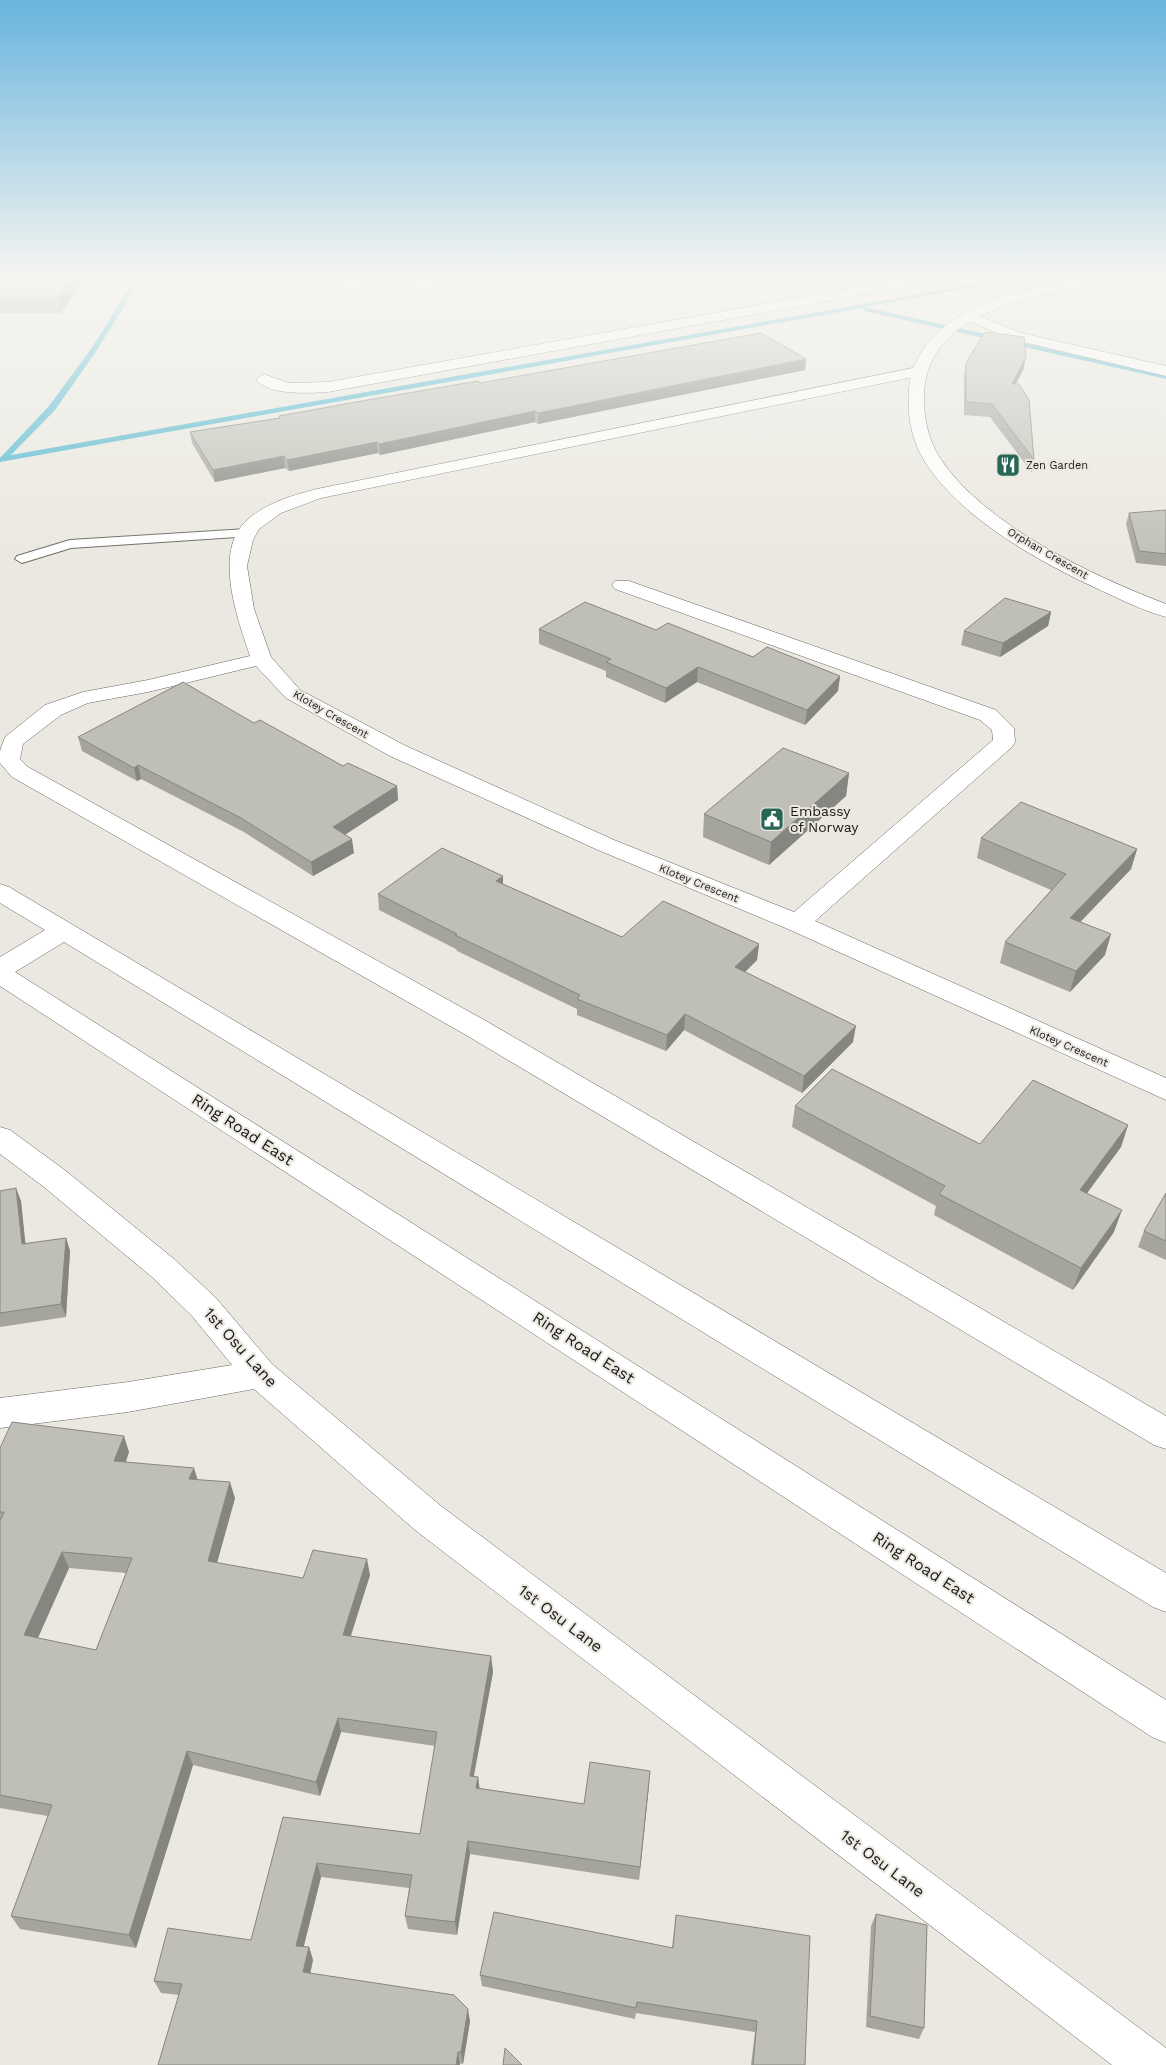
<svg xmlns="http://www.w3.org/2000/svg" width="1166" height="2065" font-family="'Work Sans',sans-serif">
<rect width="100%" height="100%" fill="#eae8e0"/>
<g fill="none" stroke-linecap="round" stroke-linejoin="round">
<path fill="#48b5cd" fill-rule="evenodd" d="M 136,277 L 142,277 L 97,350 L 55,410 L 11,455 L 1016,277 L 1028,277 L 865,307 L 1166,375 L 1166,379 L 864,311 L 862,308 L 0,462 L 0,458 L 49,406 L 91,349 Z"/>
<g stroke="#686760" stroke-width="2">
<path id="lane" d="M 247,529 L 254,533 L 252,536 L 71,548 L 22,563 L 15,559 L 17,556 L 70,540 Z"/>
</g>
<g stroke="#686760" stroke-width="1">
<path id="street" d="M 316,277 C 339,275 362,284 386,285 C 409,285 432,275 455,277 C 449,284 438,286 430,288 C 392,297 355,292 318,280 Z
M 916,277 L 944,277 L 937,281 L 328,392 C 310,393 268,396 256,379 L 264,374 L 288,383 L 328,382 Z
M 969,312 L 1021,333 L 1166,366 L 1166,376 L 1011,339 L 964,319 L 962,316 Z
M 918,367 L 926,372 L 923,375 L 321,498 L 281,513 L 259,529 L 253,540 L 247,566 L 254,609 L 271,657 L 300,690 L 406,746 L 614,840 L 794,912 L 993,740 L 992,730 L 980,720 L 615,589 L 612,585 L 615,581 L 629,581 L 996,710 L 1014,728 L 1015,742 L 1012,747 L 815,921 L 1166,1078 L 1166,1100 L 788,929 L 598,850 L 390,756 L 286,698 L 256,666 L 148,692 L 88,703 L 61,715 L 23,744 L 20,759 L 28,767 L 486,1021 L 1166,1416 L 1166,1449 L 1154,1445 L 466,1035 L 12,777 L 0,763 L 0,751 L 5,737 L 45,705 L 83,692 L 148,680 L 250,656 C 238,620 214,555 244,523 C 262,504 293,495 317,489 Z
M 0,1127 L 10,1130 L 66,1171 L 174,1259 L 216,1298 L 272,1364 L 441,1506 L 1166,2048 L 1166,2065 L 1112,2065 L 415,1530 L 254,1389 L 128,1412 L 0,1428 L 0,1398 L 128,1382 L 232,1365 L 192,1316 L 152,1277 L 44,1187 L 0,1154 Z"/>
</g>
<g stroke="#686760" stroke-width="1">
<path id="secondary" d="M 1090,277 L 1114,277 L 1112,280 C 1063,292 1011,296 968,323 C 941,340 926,362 924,393 C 923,415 928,440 940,458 C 984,525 1093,576 1166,604 L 1166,617 C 1148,612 1130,604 1113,596 C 1049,567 964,523 925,462 C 911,440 907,414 909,389 C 911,361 928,338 951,322 C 991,293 1044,286 1090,277 Z"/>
</g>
<g stroke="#686760" stroke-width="1">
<path id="primary" d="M 0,884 L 9,887 L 1166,1573 L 1166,1612 L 1153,1607 L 64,942 L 15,972 L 1166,1700 L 1166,1743 L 1152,1737 L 0,986 L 0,957 L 45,930 L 0,903 Z"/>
</g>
<use href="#lane" fill="#fff" fill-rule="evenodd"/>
<use href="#street" fill="#fff" fill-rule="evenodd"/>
<use href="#secondary" fill="#fff" fill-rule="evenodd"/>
<use href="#primary" fill="#fff" fill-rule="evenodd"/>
</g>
<path fill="#a5a49d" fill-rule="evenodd" d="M 0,277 L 86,277 L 61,313 L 0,313 Z
M 1026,357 L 1023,370 L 1016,384 L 1034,460 L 1032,473 L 990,417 L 964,415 L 964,376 L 966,363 Z
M 806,359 L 805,370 L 538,424 L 535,422 L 380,455 L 378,453 L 289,471 L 285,468 L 215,482 L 192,443 L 190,432 L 279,418 L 279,416 L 480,383 Z
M 1166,510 L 1166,566 L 1136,563 L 1126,524 L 1129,513 Z
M 1051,612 L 1048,626 L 1000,657 L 961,645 L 964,631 Z
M 539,629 L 656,630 L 753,657 L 840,676 L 838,691 L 805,725 L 697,682 L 665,703 L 606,677 L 606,671 L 539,644 Z
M 254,723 L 343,766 L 397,786 L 398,800 L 345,835 L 354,853 L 313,876 L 244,832 L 141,779 L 137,781 L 82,751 L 78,737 Z
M 849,773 L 846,796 L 769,865 L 703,837 L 704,814 Z
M 981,838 L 1137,849 L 1131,869 L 1080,922 L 1105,955 L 1070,992 L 1000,963 L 1005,942 L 1051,890 L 977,858 Z
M 503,884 L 622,937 L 759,944 L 757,960 L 745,972 L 853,1042 L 802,1093 L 684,1030 L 666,1051 L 577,1015 L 577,1009 L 457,951 L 456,949 L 379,910 L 378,894 Z
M 795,1106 L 980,1144 L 1128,1125 L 1121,1147 L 1087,1193 L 1114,1232 L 1073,1290 L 934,1215 L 936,1206 L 792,1127 Z
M 0,1191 L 21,1201 L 25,1244 L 66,1238 L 70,1251 L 66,1317 L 0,1327 Z
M 1166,1193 L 1166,1260 L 1138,1247 L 1144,1231 Z
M 0,1448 L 129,1452 L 126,1462 L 198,1480 L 235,1498 L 217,1563 L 303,1578 L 370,1575 L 351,1636 L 491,1656 L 493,1672 L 474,1776 L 478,1777 L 479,1788 L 584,1804 L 649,1785 L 639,1880 L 470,1854 L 457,1935 L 408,1929 L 405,1916 L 409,1888 L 321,1877 L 303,1947 L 309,1947 L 313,1960 L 310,1973 L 470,2021 L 463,2064 L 179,1995 L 161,1993 L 154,1981 L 251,1940 L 283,1817 L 420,1834 L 435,1746 L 341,1732 L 320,1796 L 193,1765 L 136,1948 L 20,1929 L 11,1916 L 48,1816 L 0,1808 ZM 69,1568 L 126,1573 L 96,1650 L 38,1638 Z
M 876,1914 L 924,2028 L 919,2039 L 866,2027 L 871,1926 Z
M 676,1915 L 805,2065 L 751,2065 L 755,2032 L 636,2013 L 635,2019 L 482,1986 L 480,1975 L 672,1948 Z"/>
<path fill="#868680" d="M 73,277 L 86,277 L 61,313 L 58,298 Z
M 1026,357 L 1023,370 L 1009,396 L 1012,384 Z
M 806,359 L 805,370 L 538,424 L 538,413 Z
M 535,411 L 535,422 L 380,455 L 379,444 Z
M 377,442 L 378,453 L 289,471 L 287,460 Z
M 284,456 L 285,468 L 215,482 L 213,470 Z
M 1051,612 L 1048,626 L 1000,657 L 1003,643 Z
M 698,667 L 697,682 L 665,703 L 666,688 Z
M 840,676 L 838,691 L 805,725 L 807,710 Z
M 138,765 L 141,779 L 137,781 L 134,768 Z
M 849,773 L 846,796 L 769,865 L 771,842 Z
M 397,786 L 398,800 L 335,841 L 333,827 Z
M 352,839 L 354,853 L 313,876 L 311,862 Z
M 1137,849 L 1131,869 L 1064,939 L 1070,918 Z
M 503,876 L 503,892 L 496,881 Z
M 1111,934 L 1105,955 L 1070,992 L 1076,971 Z
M 759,944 L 757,960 L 734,983 L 735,967 Z
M 685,1014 L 684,1030 L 666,1051 L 667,1035 Z
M 856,1026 L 853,1042 L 802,1093 L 804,1076 Z
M 1128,1125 L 1121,1147 L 1073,1212 L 1080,1190 Z
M 16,1188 L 21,1201 L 27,1258 L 22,1244 Z
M 1122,1210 L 1114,1232 L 1073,1290 L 1081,1268 Z
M 66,1238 L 70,1251 L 66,1317 L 61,1304 Z
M 124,1436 L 129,1452 L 120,1477 L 114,1461 Z
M 194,1468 L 199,1484 L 189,1479 Z
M 230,1482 L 235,1498 L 213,1577 L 208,1561 Z
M 62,1552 L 69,1568 L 32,1651 L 24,1635 Z
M 367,1559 L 370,1575 L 346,1650 L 343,1635 Z
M 491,1656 L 493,1672 L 471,1790 L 470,1776 Z
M 338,1718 L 341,1732 L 320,1796 L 316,1782 Z
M 187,1751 L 193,1765 L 136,1948 L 129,1935 Z
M 650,1771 L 649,1785 L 639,1880 L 640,1867 Z
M 478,1777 L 480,1791 L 476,1788 Z
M 468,1841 L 470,1854 L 457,1935 L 455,1922 Z
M 317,1863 L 321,1877 L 301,1958 L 296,1946 Z
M 309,1947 L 313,1960 L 308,1984 L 303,1972 Z
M 468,2009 L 470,2021 L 463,2064 L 461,2052 Z
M 458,2052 L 460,2065 L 456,2065 Z"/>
<path fill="#c0bfb7" stroke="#868680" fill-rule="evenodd" d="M 0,277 L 73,277 L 58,298 L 0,298 Z
M 985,332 L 1024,337 L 1026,357 L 1012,384 L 1019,384 L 1029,400 L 1034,460 L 992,404 L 966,402 L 966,363 Z
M 761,333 L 806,359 L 538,413 L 535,411 L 379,444 L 377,442 L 287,460 L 284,456 L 213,470 L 190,432 L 280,418 L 279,416 L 356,402 L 478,381 L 480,383 Z
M 1166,510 L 1166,554 L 1139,551 L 1129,513 Z
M 1005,598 L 1051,612 L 1003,643 L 964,631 Z
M 585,602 L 656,630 L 668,623 L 753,657 L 767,647 L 840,676 L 807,710 L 698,667 L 666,688 L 606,662 L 611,659 L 539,629 Z
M 183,682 L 254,723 L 260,720 L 343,766 L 348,763 L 397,786 L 333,827 L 352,839 L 311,862 L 241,818 L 138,765 L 134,768 L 78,737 Z
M 783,748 L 849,773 L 771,842 L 704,814 Z
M 1021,802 L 1137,849 L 1070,918 L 1111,934 L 1076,971 L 1005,942 L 1066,874 L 981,838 Z
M 442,848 L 503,876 L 496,881 L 622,937 L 663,901 L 759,944 L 735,967 L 856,1026 L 804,1076 L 685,1014 L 667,1035 L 577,999 L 580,995 L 455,935 L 457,934 L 378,894 Z
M 832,1069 L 980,1144 L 1033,1080 L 1128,1125 L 1080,1190 L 1122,1210 L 1081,1268 L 939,1194 L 945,1186 L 795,1106 Z
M 16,1188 L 22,1244 L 66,1238 L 61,1304 L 0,1313 L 0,1191 Z
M 1166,1193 L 1166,1241 L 1144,1231 Z
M 12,1422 L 124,1436 L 114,1461 L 194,1468 L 189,1479 L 230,1482 L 208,1561 L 303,1578 L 313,1550 L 367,1559 L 343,1635 L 491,1656 L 470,1776 L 478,1777 L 476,1788 L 584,1804 L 590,1762 L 650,1771 L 640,1867 L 468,1841 L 455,1922 L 405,1916 L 412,1875 L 317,1863 L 296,1946 L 309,1947 L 303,1972 L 454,1995 L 468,2009 L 461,2052 L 458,2052 L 456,2065 L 158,2065 L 182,1984 L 154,1981 L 168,1928 L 251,1940 L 283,1817 L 420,1834 L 437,1732 L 338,1718 L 316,1782 L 187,1751 L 129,1935 L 11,1916 L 52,1805 L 0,1795 L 0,1521 L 4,1512 L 0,1512 L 0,1448 ZM 62,1552 L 132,1558 L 96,1650 L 24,1635 Z
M 494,1912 L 673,1948 L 676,1915 L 810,1936 L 805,2065 L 753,2065 L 757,2021 L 637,2002 L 636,2008 L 480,1975 Z
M 876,1914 L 927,1925 L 924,2028 L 870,2016 Z
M 505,2048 L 522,2065 L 503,2065 Z"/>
<linearGradient id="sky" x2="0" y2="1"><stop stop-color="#68b4dd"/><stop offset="0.49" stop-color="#f6f5f1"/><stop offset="1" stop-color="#f6f5f1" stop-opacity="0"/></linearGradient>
<rect width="1166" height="566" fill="url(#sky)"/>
<defs>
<g id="restaurant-square" transform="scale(1.25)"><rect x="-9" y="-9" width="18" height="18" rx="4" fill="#286754" stroke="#eae8e0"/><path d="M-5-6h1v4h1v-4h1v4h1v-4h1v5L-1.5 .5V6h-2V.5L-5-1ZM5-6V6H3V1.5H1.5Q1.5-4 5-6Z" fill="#fff"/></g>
<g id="civic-square" transform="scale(1.25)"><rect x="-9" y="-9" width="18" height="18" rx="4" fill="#286754" stroke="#eae8e0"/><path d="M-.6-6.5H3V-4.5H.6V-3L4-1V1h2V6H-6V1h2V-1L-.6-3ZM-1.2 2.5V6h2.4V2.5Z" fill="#fff"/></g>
</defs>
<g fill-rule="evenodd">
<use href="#restaurant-square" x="1008" y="465"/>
<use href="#civic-square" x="772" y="819"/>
</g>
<g text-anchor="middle" stroke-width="4" stroke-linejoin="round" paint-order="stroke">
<g font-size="11" fill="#1b1a17" stroke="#eae8e0" text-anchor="start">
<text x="1026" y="469">Zen Garden</text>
</g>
<g font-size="11" fill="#1b1a17" stroke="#eae8e0">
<text transform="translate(1048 553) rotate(30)" y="4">Orphan Crescent</text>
<text transform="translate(331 714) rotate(30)" y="4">Klotey Crescent</text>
<text transform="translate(699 883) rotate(22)" y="4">Klotey Crescent</text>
<text transform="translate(1069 1046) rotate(24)" y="4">Klotey Crescent</text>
</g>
<g font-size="14" fill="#1b1a17" stroke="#eae8e0" text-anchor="start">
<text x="790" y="816">Embassy<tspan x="790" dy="16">of Norway</tspan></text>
</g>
<g font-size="16" fill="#1b1a17" stroke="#eae8e0">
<text transform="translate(243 1129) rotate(33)" y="6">Ring Road East</text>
<text transform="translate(241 1347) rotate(48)" y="6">1st Osu Lane</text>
<text transform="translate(584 1347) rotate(33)" y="6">Ring Road East</text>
<text transform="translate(924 1567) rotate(33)" y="6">Ring Road East</text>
<text transform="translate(561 1618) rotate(37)" y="6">1st Osu Lane</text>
<text transform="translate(883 1863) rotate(37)" y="6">1st Osu Lane</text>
</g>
</g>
</svg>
